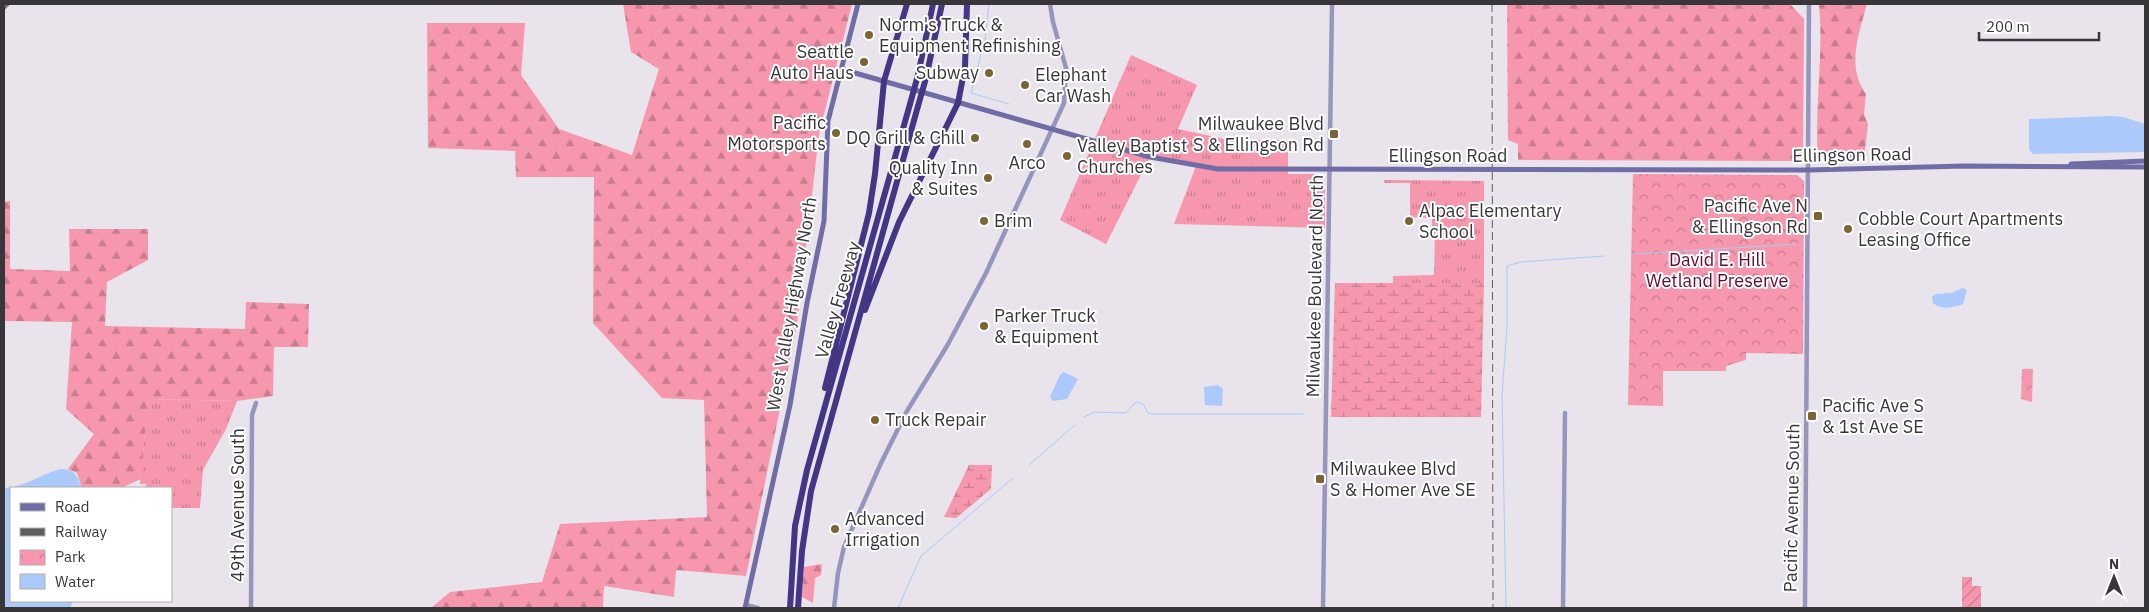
<svg xmlns="http://www.w3.org/2000/svg" width="2149" height="612" font-family="'IBM Plex Sans',sans-serif">
<defs>
<pattern id="grass-tufts" width="24" height="20" patternUnits="userSpaceOnUse" patternTransform="scale(1.25)"><rect width="24" height="20" fill="#f697ad"/><path d="M3 7l-1-3M5 7V3M7 7l1-3M15 17l-1-3M17 17v-4M19 17l1-3" fill="none" stroke="#c87c8e"/></pattern>
<pattern id="forest-firs" width="22" height="20" patternUnits="userSpaceOnUse" patternTransform="scale(1.25)"><rect width="22" height="20" fill="#f697ad"/><path d="M5 1l3.5 6h-7zM16 11l3.5 6h-7z" fill="#c87c8e"/></pattern>
<pattern id="wetland-marsh" width="20" height="14" patternUnits="userSpaceOnUse" patternTransform="scale(1.25)"><rect width="20" height="14" fill="#f697ad"/><path d="M1 5h8M5 5V1M11 12h8M15 12V8" fill="none" stroke="#c87c8e"/></pattern>
<pattern id="park-crowns" width="20" height="18" patternUnits="userSpaceOnUse" patternTransform="scale(1.25)"><rect width="20" height="18" fill="#f697ad"/><path d="M2 6a3 3 0 1 1 6 0M12 15a3 3 0 1 1 6 0" fill="none" stroke="#c87c8e"/></pattern>
<pattern id="garden-furrows" width="10" height="10" patternUnits="userSpaceOnUse" patternTransform="scale(1.25)"><rect width="10" height="10" fill="#f697ad"/><path d="M-1 1l2-2M0 10L10 0M9 11l2-2" fill="none" stroke="#c87c8e"/></pattern>
</defs>
<rect width="100%" height="100%" fill="#e9e3ec"/>
<path fill="url(#grass-tufts)" d="M 1131,55 L 1197,85 L 1178,129 L 1229,140 L 1288,140 L 1288,174 L 1320,174 L 1325,181 L 1325,228 L 1174,224 L 1196,166 L 1150,157 L 1106,244 L 1060,220 Z
M 1384,180 L 1484,181 L 1484,283 L 1393,283 L 1393,276 L 1434,275 L 1435,236 L 1432,233 L 1432,218 L 1410,217 L 1410,183 L 1384,183 Z
M 148,399 L 237,401 L 226,429 L 203,470 L 200,508 L 171,508 L 171,488 L 146,488 L 146,484 L 140,484 Z"/>
<path fill="url(#forest-firs)" d="M 623,4 L 852,4 L 819,134 L 797,325 L 746,576 L 676,570 L 674,597 L 604,586 L 603,608 L 431,608 L 450,592 L 542,582 L 560,524 L 707,517 L 704,400 L 662,398 L 593,323 L 594,177 L 516,177 L 515,151 L 428,148 L 427,23 L 525,23 L 521,75 L 559,129 L 632,155 L 659,69 L 631,52 Z
M 1507,4 L 1790,4 L 1804,19 L 1803,161 L 1518,160 L 1518,144 L 1508,140 Z
M 1819,4 L 1867,4 C 1859,33 1846,67 1866,94 L 1864,114 L 1868,124 L 1864,158 L 1818,158 C 1814,107 1824,55 1819,4 Z
M 10,201 L 10,269 L 70,271 L 69,229 L 148,229 L 148,260 L 107,282 L 105,326 L 245,329 L 246,302 L 309,304 L 308,347 L 274,347 L 273,396 L 237,401 L 148,399 L 141,479 L 121,488 L 82,488 L 77,473 L 68,469 L 94,434 L 66,409 L 72,322 L 4,321 L 4,202 Z
M 822,564 L 821,575 L 815,578 L 813,603 L 802,597 L 804,567 Z"/>
<path fill="url(#wetland-marsh)" d="M 1335,283 L 1484,283 L 1481,417 L 1331,417 Z
M 969,465 L 992,465 L 991,489 L 956,518 L 944,517 Z"/>
<path fill="url(#park-crowns)" d="M 1633,174 L 1797,175 L 1804,181 L 1803,354 L 1746,353 L 1746,360 L 1726,366 L 1726,371 L 1663,371 L 1663,406 L 1628,405 Z
M 2022,369 L 2033,369 L 2032,402 L 2021,399 Z"/>
<path fill="url(#garden-furrows)" d="M 1962,577 L 1972,577 L 1972,586 L 1981,586 L 1981,608 L 1962,608 Z"/>
<path fill="#abc9fa" d="M 2111,116 L 2123,117 L 2145,124 L 2145,152 L 2033,154 L 2029,150 L 2029,119 Z
M 1963,288 L 1967,290 L 1963,304 C 1953,308 1942,310 1933,303 L 1932,297 L 1936,294 L 1951,293 Z
M 1064,372 L 1078,379 L 1067,399 L 1053,401 L 1050,397 L 1060,375 Z
M 1218,385 L 1223,389 L 1222,406 L 1205,405 L 1204,387 Z
M 61,469 C 74,468 78,477 82,488 L 11,488 L 11,601 L 73,601 L 70,608 L 4,608 L 4,488 C 22,488 42,474 61,469 Z"/>
<g fill="none" stroke-linecap="round" stroke-linejoin="round">
<path stroke="#abc9fa" stroke-width="1" d="M 989,4 L 985,39 L 971,93 L 1009,104
M 1634,254 L 1799,244
M 1084,417 L 1094,412 L 1126,413 L 1136,402 L 1143,404 L 1148,413 L 1154,414 L 1303,414
M 1029,465 L 1075,425
M 898,608 L 921,556 L 1013,478
M 1506,608 L 1502,395 L 1507,327 L 1507,266 L 1521,262 L 1604,256"/>
<path stroke="#9695bc" stroke-width="4.5" d="M 746,605 L 758,608
M 251,608 L 252,415 L 256,403
M 834,608 L 838,573 L 844,547 L 881,463 L 907,411 L 947,346 L 986,273 L 1064,103 L 1066,68 L 1053,22 L 1050,4
M 1323,608 L 1332,4
M 1563,608 L 1565,413
M 1805,608 L 1809,4"/>
<path stroke="#706da6" stroke-width="5" d="M 4,7 L 7,4
M 841,69 L 1150,157 L 1218,169 L 1809,170 L 1964,166 L 2145,167
M 2071,164 L 2145,161
M 745,608 L 790,405 L 807,303 L 824,221 L 828,121 L 858,4"/>
<path stroke="#423685" stroke-width="6" d="M 918,75 L 933,4
M 926,78 L 942,4
M 865,310 L 899,222 L 958,103 L 965,67 L 967,4
M 825,388 L 869,213 L 875,174 L 884,81 L 907,4
M 790,608 L 795,526 L 807,470 L 910,104
M 798,608 L 802,551 L 811,491 L 918,106"/>
<path stroke="#605d61" stroke-width="1" stroke-dasharray="8 4" stroke-linecap="butt" d="M 1492,4 L 1493,608"/>
<path stroke="#423685" stroke-width="6" d="M 910,104 L 918,75
M 918,106 L 926,78"/>
</g>
<g fill="#7c6535" stroke="#fff" stroke-width="2">
<circle cx="869" cy="35" r="5"/>
<circle cx="864" cy="62" r="5"/>
<circle cx="989" cy="73" r="5"/>
<circle cx="1025" cy="85" r="5"/>
<circle cx="836" cy="133" r="5"/>
<rect x="1329" y="129" width="10" height="10" rx="2.5"/>
<circle cx="975" cy="138" r="5"/>
<circle cx="1027" cy="144" r="5"/>
<circle cx="1067" cy="156" r="5"/>
<circle cx="988" cy="178" r="5"/>
<rect x="1813" y="211" width="10" height="10" rx="2.5"/>
<circle cx="984" cy="221" r="5"/>
<circle cx="1409" cy="221" r="5"/>
<circle cx="1848" cy="229" r="5"/>
<circle cx="984" cy="326" r="5"/>
<rect x="1807" y="411" width="10" height="10" rx="2.5"/>
<circle cx="875" cy="420" r="5"/>
<rect x="1315" y="474" width="10" height="10" rx="2.5"/>
<circle cx="835" cy="529" r="5"/>
</g>
<g text-anchor="middle" stroke-width="4" stroke-linejoin="round" paint-order="stroke">
<g font-size="18" fill="#383639" stroke="#fff" text-anchor="start">
<text x="879" y="31">Norm's Truck &amp;<tspan x="879" dy="21">Equipment Refinishing</tspan></text>
<text x="854" y="58" text-anchor="end">Seattle<tspan x="854" dy="21">Auto Haus</tspan></text>
<text x="979" y="79" text-anchor="end">Subway</text>
<text x="1035" y="81">Elephant<tspan x="1035" dy="21">Car Wash</tspan></text>
<text x="826" y="129" text-anchor="end">Pacific<tspan x="826" dy="21">Motorsports</tspan></text>
<text x="1324" y="130" text-anchor="end">Milwaukee Blvd<tspan x="1324" dy="21">S &amp; Ellingson Rd</tspan></text>
<text x="965" y="144" text-anchor="end">DQ Grill &amp; Chill</text>
<text x="1077" y="152">Valley Baptist<tspan x="1077" dy="21">Churches</tspan></text>
<text x="1027" y="169" text-anchor="middle">Arco</text>
<text x="978" y="174" text-anchor="end">Quality Inn<tspan x="978" dy="21">&amp; Suites</tspan></text>
<text x="1808" y="212" text-anchor="end">Pacific Ave N<tspan x="1808" dy="21">&amp; Ellingson Rd</tspan></text>
<text x="1419" y="217">Alpac Elementary<tspan x="1419" dy="21">School</tspan></text>
<text x="1858" y="225">Cobble Court Apartments<tspan x="1858" dy="21">Leasing Office</tspan></text>
<text x="994" y="227">Brim</text>
<text x="994" y="322">Parker Truck<tspan x="994" dy="21">&amp; Equipment</tspan></text>
<text x="1822" y="412">Pacific Ave S<tspan x="1822" dy="21">&amp; 1st Ave SE</tspan></text>
<text x="885" y="426">Truck Repair</text>
<text x="1330" y="475">Milwaukee Blvd<tspan x="1330" dy="21">S &amp; Homer Ave SE</tspan></text>
<text x="845" y="525">Advanced<tspan x="845" dy="21">Irrigation</tspan></text>
</g>
<g font-size="18" fill="#383639" stroke="#fff">
<text transform="translate(1852 155) rotate(-1)" y="6">Ellingson Road</text>
<text x="1448" y="162">Ellingson Road</text>
<text transform="translate(1315 286) rotate(-89)" y="6">Milwaukee Boulevard North</text>
<text transform="translate(838 300) rotate(-74)" y="6">Valley Freeway</text>
<text transform="translate(792 304) rotate(-80)" y="6">West Valley Highway North</text>
<text transform="translate(238 505) rotate(-90)" y="6">49th Avenue South</text>
<text transform="translate(1792 508) rotate(-89)" y="6">Pacific Avenue South</text>
</g>
<g font-size="18" fill="#66092e" stroke="#fff">
<text x="1717" y="266">David E. Hill<tspan x="1717" dy="21">Wetland Preserve</tspan></text>
</g>
</g>
<rect width="2149" height="612" fill="none" stroke="#383639" stroke-width="10"/>
<rect x="10" y="487" width="162" height="115" fill="#ffffff" stroke="#afafb0"/>
<rect x="20" y="503" width="25" height="8" fill="#706da6" stroke="#afafb0"/>
<text x="55" y="512" font-size="15" fill="#383639">Road</text>
<rect x="20" y="528" width="25" height="8" fill="#605d61" stroke="#afafb0"/>
<text x="55" y="537" font-size="15" fill="#383639">Railway</text>
<rect x="20" y="550" width="25" height="15" fill="url(#park-crowns)" stroke="#afafb0"/>
<text x="55" y="562" font-size="15" fill="#383639">Park</text>
<rect x="20" y="574" width="25" height="15" fill="#abc9fa" stroke="#afafb0"/>
<text x="55" y="587" font-size="15" fill="#383639">Water</text>
<g transform="translate(2114 577)" stroke="#ffffff" stroke-width="4" paint-order="stroke">
<path d="M0-4L9 19L0 12L-9 19Z" fill="#383639"/>
<text y="-8" font-size="14" font-weight="bold" text-anchor="middle" fill="#383639">N</text>
</g>
<path d="M1979 32v8h120v-8" fill="none" stroke="#383639" stroke-width="2.5"/>
<text x="1986" y="32" font-size="15" fill="#383639" stroke="#ffffff" stroke-width="4" paint-order="stroke">200 m</text>
</svg>
